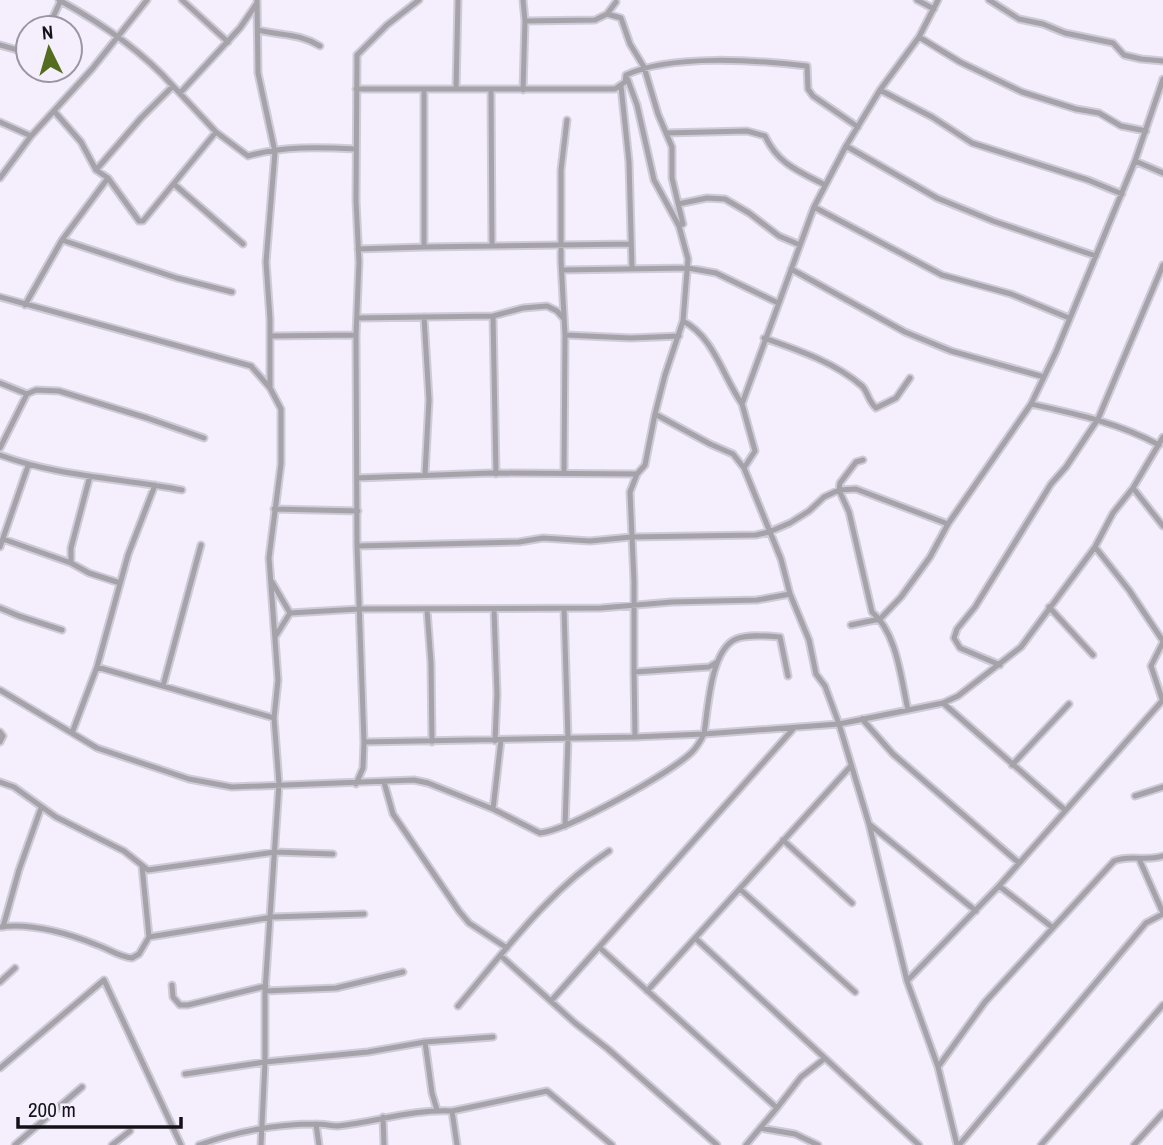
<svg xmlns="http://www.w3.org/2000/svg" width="1163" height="1145" font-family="'Archivo Narrow',sans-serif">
<rect width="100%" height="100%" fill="#f4eefd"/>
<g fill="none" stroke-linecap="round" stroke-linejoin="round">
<g stroke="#d0cbd8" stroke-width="9">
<path id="street" d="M 59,0 C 101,23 142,51 173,86
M 182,0 L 228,42
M 257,0 L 258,73 L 275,152 L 266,262 L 270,319 L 270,388 L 281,409 L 281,464 L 269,558 L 278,680 L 274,718 L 279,784 L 265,991 L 265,1062 L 261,1145
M 523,0 L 525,21 L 595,20 L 607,14 L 616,2
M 917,0 L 934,9
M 989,0 L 1019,19 L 1043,24 L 1065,33 L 1113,43 L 1124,55 L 1141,59 L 1163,61
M 607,14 L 621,18 L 630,44 L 644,67 L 658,114 L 672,147 L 672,178 L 683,224 L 679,226
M 48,28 L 61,0
M 258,30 C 283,36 298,33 320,46
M 919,37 L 960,62 L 1022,92 L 1076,109 L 1099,113 L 1121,126 L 1146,131
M 0,45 L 28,53
M 626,75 L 637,105 L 654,180 L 679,226 L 688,259 L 683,321 C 714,337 723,377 742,404
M 621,86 L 629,162 L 632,268
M 356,89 L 424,89 L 424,247 L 492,246
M 424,89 L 615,89 L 625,82 L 626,75 C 671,54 757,60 807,66 L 808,89 L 813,96 L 858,127
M 456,89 L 458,0
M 491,89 L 492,246 L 631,244
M 523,90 L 525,21
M 880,90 L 932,117 L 972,143 L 1088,180 L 1122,194
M 180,93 L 240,28 L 257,3
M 54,111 L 81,142 L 96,170 L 108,178 L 139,221 L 143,221 L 216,132 L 248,156 C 283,146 319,147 356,149
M 0,122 L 31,136
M 666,133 L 747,131 L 765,136 C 778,164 798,171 825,185
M 846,146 L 937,198 L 993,221 L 1096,256
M 1135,161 L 1163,173
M 96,170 L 141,118 L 173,86 L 216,132
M 0,178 L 31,136 L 92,69 L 147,0
M 175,185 L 243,244
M 678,204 L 707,198 L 725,199 L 749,213 L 779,236 L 800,245
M 814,207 L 942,275 L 1011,294 L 1069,318
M 62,240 L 108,178
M 358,249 L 424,247
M 791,269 L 905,332 L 951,351 L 1044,377
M 562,270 L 688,268 L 716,273 L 778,303
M 0,297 L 251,366 L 270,388
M 25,305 L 62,240 L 177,278 L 232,292
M 493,316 L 496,474
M 424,317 L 429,400 L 425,474
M 357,318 L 493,316 L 523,308 L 547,306 L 557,311 L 564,319
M 683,321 L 665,375 L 655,414 L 645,465 L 637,474 L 630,492 L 634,581 L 634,672 L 709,667 L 717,662
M 565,335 L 631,338 L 679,336
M 270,336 L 356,335
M 764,338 C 798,350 834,362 862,386 C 868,392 868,401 876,408 L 896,398 L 910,378
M 0,383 L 27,394
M 1031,404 C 1076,414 1119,423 1159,445
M 0,448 L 27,394 L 36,390 L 59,391 L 147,418 L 204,438
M 0,455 C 59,477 121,478 182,490
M 863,460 L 856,462 L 840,483 L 839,490 L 849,512 L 872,612 C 897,633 901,679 908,710
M 744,468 L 755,451 L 742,404 L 814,207 L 846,146 L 880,90 L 919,37 L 938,0
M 564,473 L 565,335 L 561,261 L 561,170 L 567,120
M 90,476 L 71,548 L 71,563 L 89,573 L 120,583
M 357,478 L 491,473 L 637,474
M 1133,488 L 1163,526
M 274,509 L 358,511
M 3,539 L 71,563
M 357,546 L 519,542 L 543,538 L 590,541 L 631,537 L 756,535 L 769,532 L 790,523 L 809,511 L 824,497 L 839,490 L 856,489 L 948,524
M 0,547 L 28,466
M 1095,547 L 1129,590 L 1163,641
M 272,582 L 290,613
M 1049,607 L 1093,655
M 0,608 L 19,616 L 62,630
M 494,609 L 497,694 L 495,741
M 564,609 L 568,739 L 565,826
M 427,610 L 431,663 L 432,742
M 290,613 L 359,609 L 601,608 L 672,602 L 757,600 L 790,594
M 851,625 L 880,619 L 901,597 L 930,557 L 948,524 L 1031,404 L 1056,352 L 1135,161 L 1163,79
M 275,637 L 290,613
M 1000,665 L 960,648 L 954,638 L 957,629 L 975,607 L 1051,484 L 1066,467 L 1098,419 L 1163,265
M 97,667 L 274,718
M 634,672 L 635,737 L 704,734 C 708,710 710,650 736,639 C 748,634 767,636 780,637 L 788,676
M 163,686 L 201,545
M 0,690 L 97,748 L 189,779 L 232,787 L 414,780 L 428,783 L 493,809 L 540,833 C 568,830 671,773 692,752 C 697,747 701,740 704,734 L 839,724 L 825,686 L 816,674 L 809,640 L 790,594 L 781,559 L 744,468 L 733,454 L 710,444 L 655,414
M 1162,699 L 1151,666 L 1163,642
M 943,703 L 1065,810
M 862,719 L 893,754 L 1018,862
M 0,732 L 3,736 L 0,742
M 72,733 L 97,667 L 128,555 L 155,485
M 364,742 L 635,737
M 1012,765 L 1069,704
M 0,782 L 14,787 L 56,817 L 124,851 L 148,870 L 275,852 L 333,854
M 384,782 L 393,814 L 459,911 L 469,923 L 507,948
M 356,784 L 363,768 L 364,742 L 357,546 L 356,335 L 359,262 L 356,201 L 357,55 L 387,25 L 419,0
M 1135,796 L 1163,787
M 493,809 L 501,740
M 869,824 L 976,911
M 783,840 L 852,903
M 1140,861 L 1163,913
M 999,886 L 1052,927
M 741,890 L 855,992
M 0,927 C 32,923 67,933 97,945 C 109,949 119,957 132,958 L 139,954 L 149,937 L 142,866
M 3,927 L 19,870 L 41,808
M 149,937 L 272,917 L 364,914
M 695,938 L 919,1145
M 600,948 L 777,1108 L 746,1145
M 501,956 L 575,1023 L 608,1049 L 717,1145
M 907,981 L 999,886 L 1163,700
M 0,982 L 15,968
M 172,985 L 173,997 L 180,1005 L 188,1005 L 266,986
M 265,991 L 336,988 L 403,972
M 647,991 L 850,767
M 551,1001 L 794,728
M 458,1006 C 504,952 549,890 609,851
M 425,1042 L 432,1093 L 437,1110
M 938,1067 L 907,981 L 869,824 L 839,724 L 943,703 L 958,696 L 1021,647 L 1095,547 L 1113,513 L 1133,488 L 1163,437
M 0,1068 L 104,980 L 181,1145
M 185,1074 L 265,1062 L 368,1052 L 425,1042 L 493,1037
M 777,1108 L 801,1077 L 824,1059
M 452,1111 L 457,1145
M 383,1117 L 384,1145
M 316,1124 L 319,1145
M 760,1128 L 795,1134 L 818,1145
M 15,1145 L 82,1087
M 112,1145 L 130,1131
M 199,1145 C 235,1132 277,1124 316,1124 C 324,1124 331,1126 338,1126 C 376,1122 413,1109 452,1111 L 547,1091 L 612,1145
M 957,1145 L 938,1067 L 985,1002 L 1114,861 C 1132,854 1143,862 1163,856
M 959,1145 L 1146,923 L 1163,914
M 1041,1145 L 1163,1005
M 1134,1145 L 1163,1113"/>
</g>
<use href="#street" stroke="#a6a2aa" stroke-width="5"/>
</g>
<g transform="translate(49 49) rotate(355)"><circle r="33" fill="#f4eefd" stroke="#9a96a1" stroke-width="2"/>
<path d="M0-5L12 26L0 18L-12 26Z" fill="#536c1d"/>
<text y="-10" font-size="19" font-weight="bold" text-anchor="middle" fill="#141218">N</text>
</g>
<path d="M18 1117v10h163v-10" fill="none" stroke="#141218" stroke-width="3.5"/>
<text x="28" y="1117" font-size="21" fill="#141218" stroke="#f4eefd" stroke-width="5" paint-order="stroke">200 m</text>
</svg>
